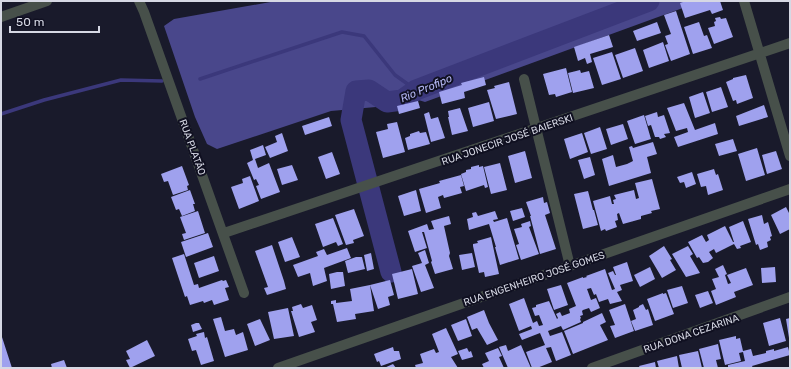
<svg xmlns="http://www.w3.org/2000/svg" width="791" height="369" font-family="Rubik,sans-serif">
<rect width="100%" height="100%" fill="#191a2b"/>
<path fill="#49478b" d="M 276,1 L 702,1 L 425,102 L 392,92 L 376,107 L 331,111 L 217,149 L 207,144 L 195,117 L 164,26 L 174,19 Z"/>
<g fill="none" stroke-linecap="round" stroke-linejoin="round">
<path stroke="#3b387b" stroke-width="3.5" d="M 200,79 L 342,32 L 364,36 L 395,75 L 416,90
M 1,114 L 44,100 L 121,80 L 162,81"/>
<path stroke="#3b387b" stroke-width="21" d="M 391,272 L 351,120 L 356,91 L 369,90 L 387,102 L 402,100 L 416,90 L 649,1"/>
</g>
<path fill="#9fa1ee" d="M 686,1 L 720,1 L 723,10 L 712,14 L 710,10 L 685,18 L 680,3 Z
M 676,11 L 690,54 L 671,61 L 665,45 L 668,44 L 665,36 L 671,34 L 664,15 Z
M 720,17 L 721,19 L 726,18 L 733,37 L 714,44 L 708,28 L 715,26 L 714,22 L 716,21 L 715,18 Z
M 657,22 L 661,33 L 637,41 L 633,31 Z
M 699,22 L 704,36 L 707,35 L 712,48 L 693,54 L 684,27 Z
M 609,35 L 613,47 L 590,54 L 592,62 L 587,64 L 585,58 L 578,61 L 574,47 Z
M 663,42 L 669,61 L 649,68 L 643,50 Z
M 635,48 L 643,71 L 623,78 L 615,55 Z
M 612,52 L 621,79 L 602,85 L 593,58 Z
M 566,68 L 572,92 L 556,97 L 555,94 L 549,95 L 543,74 Z
M 580,70 L 581,73 L 589,71 L 594,88 L 573,93 L 568,73 Z
M 746,75 L 753,98 L 737,104 L 736,100 L 733,101 L 726,82 L 733,79 L 733,78 Z
M 484,77 L 486,85 L 464,92 L 465,98 L 442,104 L 439,92 L 462,85 L 461,83 Z
M 509,82 L 517,114 L 496,119 L 487,90 L 495,88 L 494,86 Z
M 721,87 L 728,107 L 712,112 L 706,92 Z
M 703,92 L 710,113 L 695,118 L 689,97 Z
M 418,101 L 420,108 L 399,114 L 397,106 Z
M 489,102 L 494,121 L 473,127 L 468,108 Z
M 684,103 L 695,130 L 715,123 L 718,134 L 678,147 L 674,137 L 688,132 L 687,128 L 676,131 L 667,108 Z
M 764,105 L 768,117 L 739,126 L 736,116 Z
M 460,108 L 468,131 L 452,135 L 448,117 L 449,117 L 448,111 Z
M 429,112 L 431,119 L 438,117 L 445,138 L 431,142 L 424,114 Z
M 657,112 L 658,117 L 664,115 L 670,133 L 664,134 L 666,137 L 660,139 L 659,137 L 655,137 L 651,125 L 648,126 L 645,116 Z
M 644,115 L 651,139 L 635,144 L 627,121 Z
M 329,117 L 332,126 L 305,135 L 302,126 Z
M 397,122 L 405,152 L 383,158 L 376,132 L 388,129 L 387,124 Z
M 623,124 L 628,139 L 611,145 L 606,129 Z
M 600,127 L 607,149 L 591,154 L 584,133 Z
M 419,131 L 420,133 L 426,132 L 430,144 L 408,150 L 405,138 L 410,136 L 410,134 Z
M 282,133 L 288,151 L 270,158 L 265,147 L 277,142 L 275,136 Z
M 582,133 L 588,152 L 570,159 L 564,139 Z
M 733,139 L 737,151 L 719,156 L 715,144 Z
M 653,142 L 657,154 L 647,157 L 651,173 L 609,186 L 602,159 L 613,155 L 616,167 L 627,164 L 633,161 L 629,147 L 632,146 L 633,148 Z
M 263,145 L 266,155 L 255,159 L 258,168 L 269,163 L 280,192 L 261,199 L 256,186 L 259,185 L 256,179 L 254,180 L 247,163 L 253,160 L 250,150 Z
M 757,148 L 765,175 L 746,181 L 738,154 Z
M 525,151 L 532,178 L 515,183 L 508,156 Z
M 776,151 L 782,169 L 767,174 L 762,155 Z
M 332,152 L 340,174 L 326,179 L 318,157 Z
M 590,157 L 595,175 L 584,179 L 578,160 Z
M 500,163 L 507,190 L 491,194 L 484,167 Z
M 292,165 L 298,180 L 282,185 L 277,169 Z
M 479,165 L 479,167 L 483,166 L 488,187 L 485,188 L 484,185 L 466,191 L 461,174 L 466,172 L 466,170 L 471,169 L 471,167 Z
M 182,166 L 189,185 L 187,186 L 188,190 L 173,195 L 168,181 L 164,182 L 161,174 Z
M 714,169 L 716,175 L 718,174 L 723,190 L 708,195 L 706,186 L 701,187 L 697,174 Z
M 692,172 L 696,184 L 686,188 L 684,182 L 680,183 L 677,177 Z
M 461,175 L 464,186 L 460,187 L 462,193 L 444,198 L 443,195 L 438,197 L 441,208 L 426,213 L 419,189 L 440,183 L 439,181 Z
M 250,176 L 259,201 L 239,209 L 231,187 L 243,183 L 242,179 Z
M 652,179 L 660,209 L 651,211 L 652,213 L 641,216 L 641,219 L 623,224 L 619,213 L 617,214 L 618,220 L 615,221 L 617,227 L 606,231 L 605,229 L 601,231 L 593,201 L 610,196 L 612,204 L 614,204 L 613,200 L 616,199 L 614,195 L 634,190 L 636,199 L 639,198 L 635,183 Z
M 190,190 L 195,204 L 193,204 L 195,211 L 182,216 L 179,209 L 176,210 L 171,197 Z
M 416,190 L 421,211 L 404,216 L 398,196 Z
M 588,191 L 593,210 L 594,210 L 598,225 L 583,229 L 574,194 Z
M 543,197 L 544,203 L 547,202 L 550,213 L 545,215 L 556,249 L 540,254 L 530,216 L 531,216 L 526,202 Z
M 786,207 L 790,215 L 790,229 L 780,234 L 771,215 Z
M 522,208 L 525,217 L 513,221 L 510,211 Z
M 354,209 L 364,236 L 353,240 L 354,243 L 346,245 L 335,215 Z
M 198,211 L 205,233 L 184,240 L 182,234 L 186,233 L 180,217 Z
M 495,211 L 498,219 L 493,220 L 494,222 L 507,218 L 519,259 L 500,265 L 495,247 L 496,247 L 489,224 L 469,230 L 467,219 L 473,217 L 472,213 L 476,212 L 478,216 Z
M 762,215 L 764,224 L 768,222 L 772,236 L 770,237 L 771,240 L 767,242 L 768,247 L 760,250 L 758,244 L 756,245 L 748,219 Z
M 449,216 L 451,224 L 444,226 L 450,253 L 449,256 L 453,269 L 435,274 L 431,262 L 432,261 L 424,232 L 422,232 L 427,248 L 415,252 L 408,231 L 427,224 L 429,230 L 434,229 L 431,221 Z
M 333,218 L 343,244 L 338,246 L 336,242 L 323,247 L 315,224 Z
M 530,221 L 531,226 L 529,227 L 539,254 L 521,260 L 516,245 L 519,244 L 514,229 L 522,227 L 521,224 Z
M 743,221 L 751,242 L 740,246 L 741,248 L 737,249 L 734,244 L 716,253 L 714,249 L 709,252 L 713,258 L 708,262 L 703,263 L 699,257 L 697,258 L 688,242 L 702,235 L 706,242 L 709,240 L 707,235 L 725,226 L 733,242 L 734,242 L 729,227 Z
M 208,233 L 213,247 L 186,257 L 181,242 Z
M 292,237 L 300,257 L 285,262 L 278,242 Z
M 491,237 L 499,274 L 485,277 L 484,272 L 479,273 L 473,246 L 473,244 L 478,243 L 477,241 Z
M 272,245 L 284,281 L 286,289 L 267,295 L 264,288 L 268,287 L 255,251 Z
M 664,246 L 672,259 L 670,260 L 676,270 L 662,278 L 649,256 Z
M 688,246 L 693,254 L 690,256 L 700,273 L 686,277 L 672,254 Z
M 347,248 L 351,258 L 324,268 L 327,281 L 313,286 L 310,273 L 298,277 L 293,265 L 318,256 L 316,252 L 324,249 L 327,255 Z
M 425,250 L 429,263 L 425,265 L 434,288 L 421,292 L 412,266 L 422,263 L 418,253 Z
M 371,253 L 374,269 L 367,271 L 364,255 Z
M 472,253 L 475,267 L 462,270 L 459,255 Z
M 184,254 L 194,285 L 198,284 L 199,288 L 222,280 L 223,281 L 226,280 L 229,287 L 225,288 L 229,300 L 214,305 L 212,300 L 204,303 L 203,301 L 190,305 L 187,296 L 185,297 L 172,258 Z
M 214,256 L 219,271 L 199,278 L 194,263 Z
M 356,257 L 362,257 L 365,269 L 348,273 L 345,261 Z
M 627,262 L 633,281 L 620,285 L 622,290 L 617,292 L 622,301 L 610,304 L 608,299 L 599,302 L 596,294 L 594,295 L 591,288 L 587,289 L 591,300 L 596,298 L 600,308 L 591,312 L 589,308 L 583,310 L 582,311 L 583,315 L 580,316 L 581,318 L 580,319 L 581,322 L 563,330 L 561,326 L 548,331 L 550,336 L 562,332 L 571,355 L 556,361 L 551,347 L 546,348 L 552,362 L 537,368 L 532,368 L 526,352 L 545,345 L 540,333 L 522,340 L 519,334 L 532,329 L 531,326 L 519,331 L 509,304 L 524,298 L 533,323 L 537,321 L 539,326 L 543,325 L 539,315 L 535,316 L 532,308 L 536,307 L 536,305 L 549,301 L 557,319 L 558,318 L 556,314 L 560,312 L 562,316 L 570,313 L 569,309 L 576,306 L 567,283 L 583,277 L 583,278 L 587,277 L 586,276 L 605,269 L 612,290 L 615,289 L 608,273 L 613,271 L 615,275 L 616,275 L 613,267 Z
M 723,265 L 727,274 L 725,275 L 728,284 L 731,283 L 727,275 L 746,268 L 753,285 L 734,292 L 736,297 L 716,305 L 711,291 L 716,289 L 712,279 L 719,277 L 715,269 Z
M 650,267 L 655,279 L 640,287 L 634,275 Z
M 775,267 L 776,282 L 762,283 L 761,268 Z
M 412,269 L 418,294 L 398,299 L 392,274 Z
M 337,272 L 343,272 L 345,286 L 331,289 L 329,274 Z
M 390,280 L 394,295 L 388,297 L 390,305 L 378,309 L 370,285 Z
M 370,285 L 374,311 L 355,314 L 356,319 L 337,322 L 333,304 L 331,304 L 331,301 L 336,300 L 336,303 L 352,301 L 350,289 Z
M 561,285 L 568,305 L 554,310 L 547,289 Z
M 682,286 L 688,303 L 673,308 L 667,290 Z
M 708,291 L 713,303 L 700,308 L 695,295 Z
M 663,293 L 663,294 L 666,293 L 674,314 L 655,321 L 647,299 Z
M 301,304 L 303,308 L 312,305 L 317,320 L 311,322 L 315,332 L 299,337 L 291,311 L 293,311 L 292,307 Z
M 625,304 L 634,331 L 615,338 L 610,326 L 615,325 L 609,310 Z
M 643,304 L 646,310 L 648,309 L 653,325 L 635,331 L 631,321 L 636,319 L 633,310 L 639,307 L 639,306 Z
M 288,308 L 294,336 L 274,339 L 268,312 Z
M 484,310 L 489,323 L 498,340 L 487,345 L 477,328 L 472,330 L 467,317 Z
M 602,313 L 606,322 L 600,325 L 608,340 L 573,354 L 564,331 L 583,323 L 583,322 Z
M 221,317 L 225,331 L 234,329 L 236,335 L 243,332 L 248,350 L 225,357 L 213,319 Z
M 780,318 L 786,341 L 769,346 L 763,323 Z
M 790,318 L 790,338 L 789,338 L 786,319 Z
M 260,319 L 270,340 L 255,346 L 247,324 Z
M 466,319 L 472,336 L 458,341 L 451,325 Z
M 196,323 L 199,323 L 202,329 L 193,332 L 191,325 Z
M 446,328 L 458,354 L 451,357 L 458,368 L 416,368 L 415,365 L 423,363 L 420,354 L 434,349 L 436,353 L 439,352 L 432,334 Z
M 204,332 L 205,338 L 207,337 L 214,361 L 201,365 L 196,350 L 192,351 L 188,339 L 197,336 L 196,334 Z
M 1,334 L 12,368 L 1,368 Z
M 736,336 L 736,339 L 740,338 L 743,351 L 751,349 L 753,356 L 766,353 L 766,351 L 774,349 L 774,351 L 788,347 L 790,355 L 752,366 L 753,368 L 728,368 L 728,365 L 745,361 L 743,352 L 739,353 L 741,361 L 725,365 L 719,340 Z
M 147,340 L 155,356 L 130,368 L 126,360 L 130,359 L 126,351 Z
M 718,344 L 721,359 L 716,360 L 718,368 L 704,368 L 699,349 Z
M 506,345 L 508,351 L 521,345 L 531,368 L 508,368 L 499,347 Z
M 393,347 L 394,351 L 399,351 L 401,359 L 381,366 L 379,361 L 377,362 L 374,354 Z
M 467,348 L 469,352 L 471,351 L 473,357 L 462,360 L 458,351 Z
M 498,348 L 502,356 L 499,357 L 504,368 L 484,368 L 482,364 L 489,361 L 485,353 Z
M 698,351 L 702,368 L 682,368 L 679,355 Z
M 677,356 L 679,368 L 659,368 L 657,361 Z
M 64,360 L 67,368 L 52,368 L 51,364 Z
M 655,362 L 656,368 L 640,368 L 639,366 Z
M 393,364 L 396,368 L 384,368 Z"/>
<g fill="none" stroke-linecap="round" stroke-linejoin="round">
<path stroke="#47504a" stroke-width="10" d="M 139,1 L 144,12 L 244,293
M 744,1 L 790,156
M 1,17 L 47,1
M 524,79 L 570,266
M 224,233 L 790,43
M 278,368 L 790,189
M 592,368 L 790,297"/>
</g>
<g text-anchor="middle" stroke-width="4" stroke-linejoin="round" paint-order="stroke">
<g font-size="10" fill="#d6d8e4" stroke="#101021">
<text transform="translate(507 139) rotate(-19)" y="4">RUA JONECIR JOSÉ BAIERSKI</text>
<text transform="translate(193 147) rotate(70)" y="4">RUA PLATÃO</text>
<text transform="translate(534 278) rotate(-19)" y="4">RUA ENGENHEIRO JOSÉ GOMES</text>
<text transform="translate(691 333) rotate(-19)" y="4">RUA DONA CEZARINA</text>
</g>
<g font-size="11" font-style="italic" fill="#b5b8f4" stroke="#101021">
<text transform="translate(426 88) rotate(-23)" y="4">Rio Profipo</text>
</g>
</g>
<rect width="791" height="369" fill="none" stroke="#d6d8e4" stroke-width="4"/>
<path d="M10 26v6h89v-6" fill="none" stroke="#d6d8e4" stroke-width="2"/>
<text x="16" y="26" font-size="12" fill="#d6d8e4" stroke="#101021" stroke-width="3" paint-order="stroke">50 m</text>
</svg>
